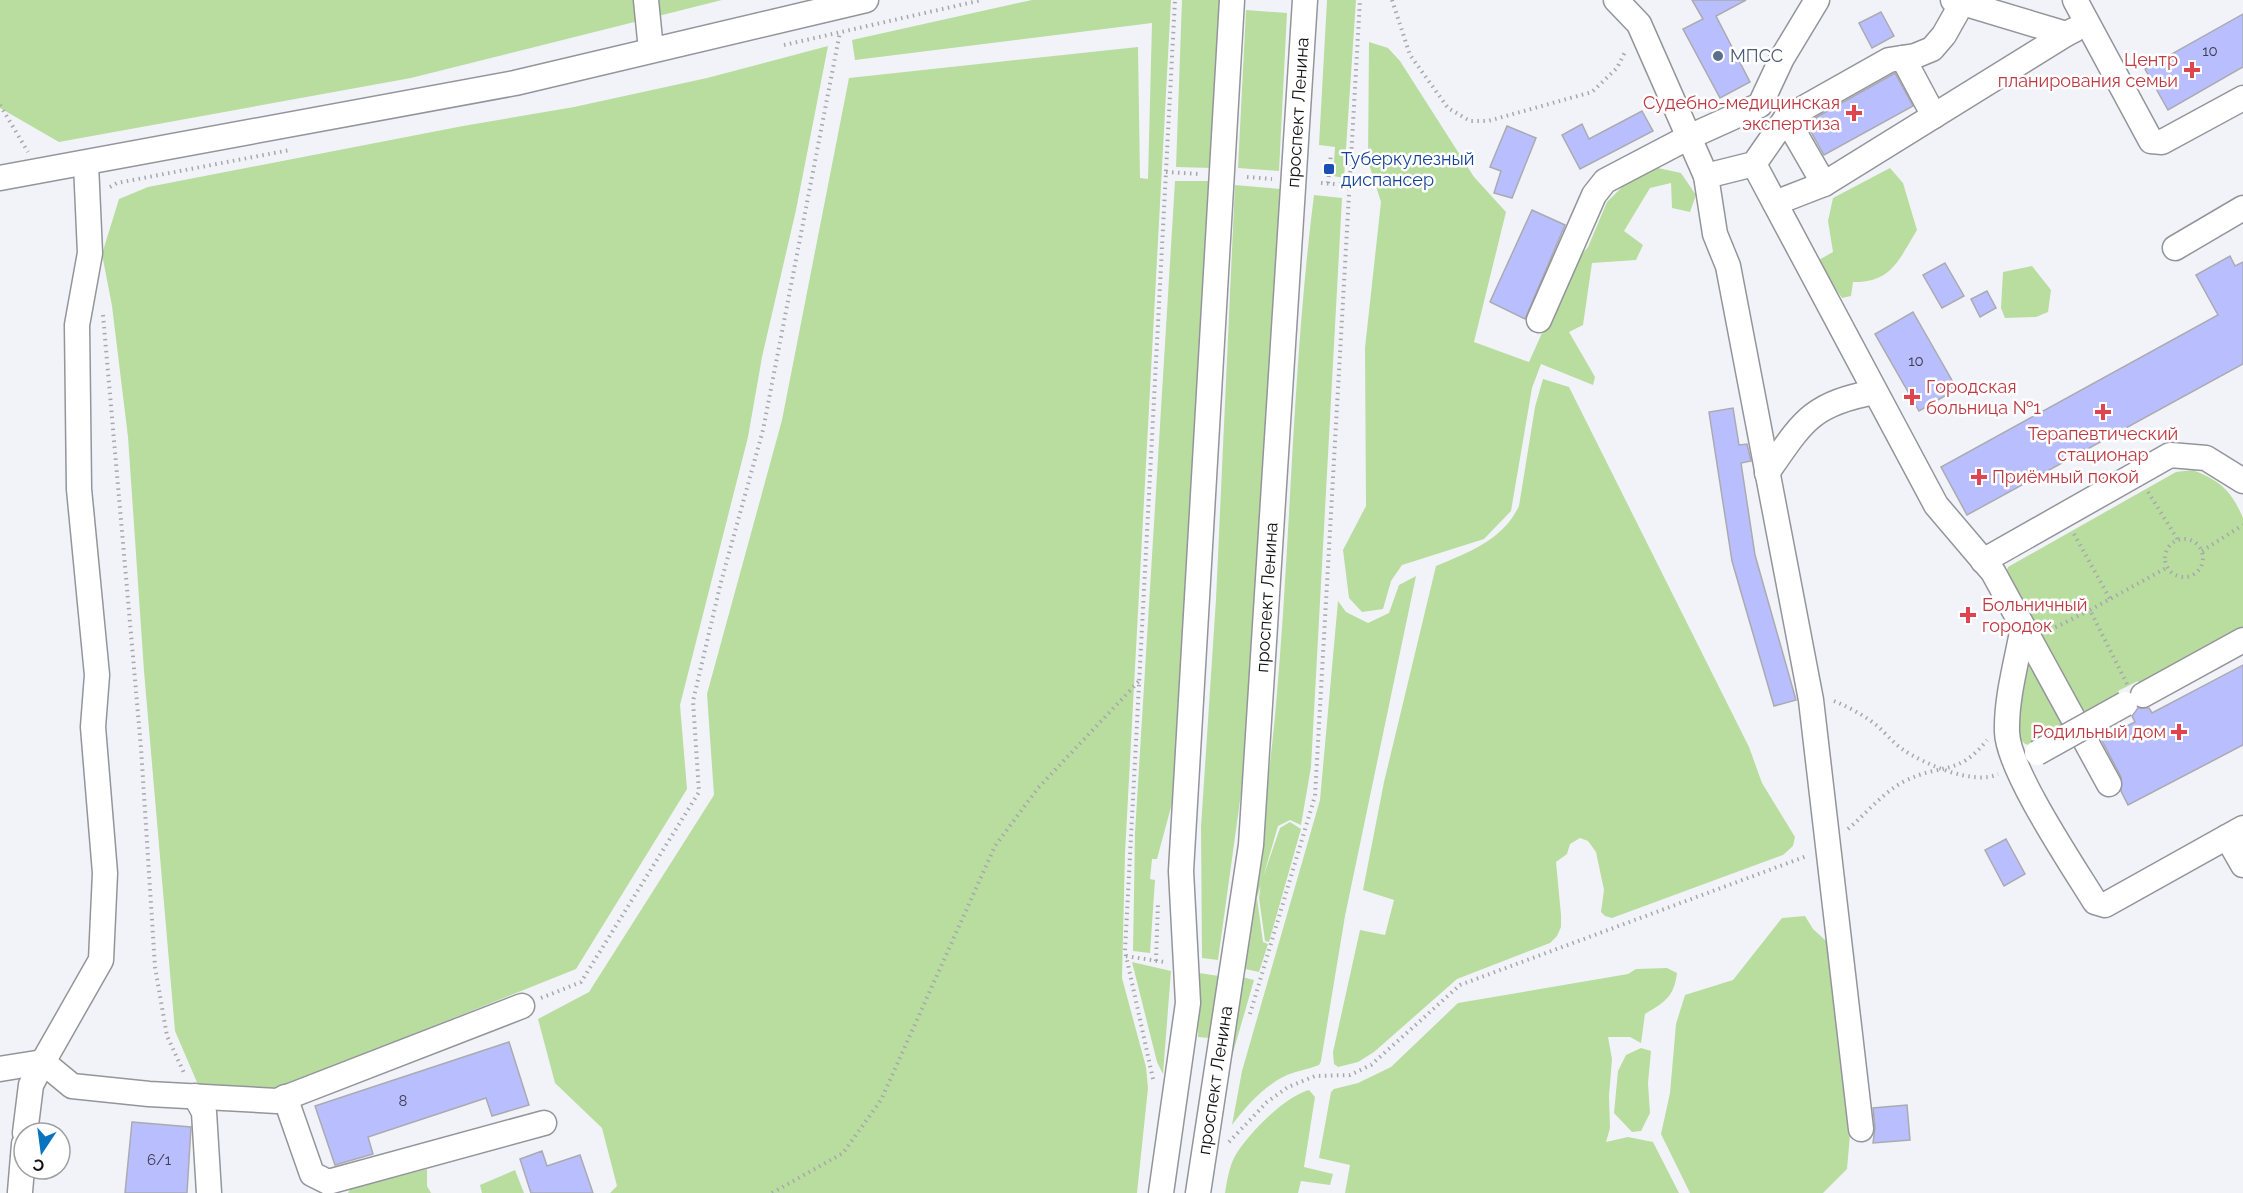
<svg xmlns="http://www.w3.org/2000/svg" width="2243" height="1193" font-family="Raleway,sans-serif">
<rect width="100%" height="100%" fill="#f2f3f9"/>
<path fill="#b8dd9f" d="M 0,0 L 722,0 L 411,78 L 59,142 L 0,108 Z
M 1032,0 L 1171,0 L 1125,853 L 1122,978 L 1146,1067 L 1148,1088 L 1137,1193 L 610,1193 L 617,1186 L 602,1128 L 555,1083 L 538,1019 L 589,992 L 714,795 L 707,694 L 782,420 L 849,78 L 1138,47 L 1140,178 L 1148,179 L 1152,23 L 855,60 L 852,40 Z
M 1182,0 L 1221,0 L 1212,168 L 1176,167 Z
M 1327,0 L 1356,0 L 1344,178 L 1333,176 L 1335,147 L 1319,145 Z
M 1246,10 L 1287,13 L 1279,171 L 1238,168 Z
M 1369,42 L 1388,48 L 1400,61 L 1474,177 L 1506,212 L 1474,342 L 1529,362 L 1572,266 L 1588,247 L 1607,202 L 1630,179 L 1658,168 L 1681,173 L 1696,195 L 1690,212 L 1672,208 L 1671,183 L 1650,188 L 1624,231 L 1643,245 L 1636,260 L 1592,263 L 1583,325 L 1569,332 L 1595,377 L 1593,385 L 1541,364 L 1532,388 L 1511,511 L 1484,539 L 1402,565 L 1391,581 L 1383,609 L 1362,612 L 1349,598 L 1343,550 L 1366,506 L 1365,348 L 1381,202 L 1368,161 Z
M 828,46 L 796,210 L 762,357 L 748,437 L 680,705 L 687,789 L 576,969 L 279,1088 L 199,1087 L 175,1031 L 144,671 L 128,437 L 112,306 L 102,254 L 119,199 L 148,187 L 463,126 L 574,107 L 707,78 Z
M 1890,168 L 1903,183 L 1917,230 C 1899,259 1892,283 1853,282 L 1851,296 L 1842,298 L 1817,261 L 1833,252 L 1828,221 L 1833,198 Z
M 1175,181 L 1209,181 L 1174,796 L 1157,859 L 1152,859 L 1150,879 L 1155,880 L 1150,953 L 1133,951 L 1135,833 Z
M 1235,185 L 1280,189 L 1244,772 L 1218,960 L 1202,958 L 1201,827 L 1216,599 Z
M 1314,195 L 1342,198 L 1311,767 L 1301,825 L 1290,820 L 1278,826 L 1257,898 L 1263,942 L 1268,944 L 1259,972 L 1241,968 C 1254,884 1267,800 1275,716 C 1291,543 1292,368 1314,195 Z
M 2032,266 L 2051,290 L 2048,312 L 2036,317 L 2005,318 L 2001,308 L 2003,272 Z
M 1543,379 L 1569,387 L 1749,747 L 1762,783 L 1795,837 L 1793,846 L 1783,855 L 1612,918 L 1605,916 L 1601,912 L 1604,890 L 1596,852 L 1588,841 L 1580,838 L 1570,844 L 1567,854 L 1556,862 L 1561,915 L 1561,927 L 1557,936 L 1550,943 L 1457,979 L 1374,1052 L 1358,1062 L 1338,1067 L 1334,1064 L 1333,1052 L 1360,930 L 1385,935 L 1394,900 L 1363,890 L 1384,782 L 1436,566 C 1469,552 1503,540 1519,506 L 1535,407 Z
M 2193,470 C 2219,480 2232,491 2243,518 L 2243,631 L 2140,687 L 2138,681 L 2118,691 L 2121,698 L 2036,747 L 2025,744 L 2017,736 L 2025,653 L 2004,579 L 2008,567 L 2176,472 Z
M 1416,576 L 1345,916 L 1321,1061 L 1319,1065 C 1309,1069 1297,1071 1287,1075 C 1265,1085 1246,1106 1232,1125 L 1242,1071 L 1320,800 L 1338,601 L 1346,612 L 1368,623 L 1389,613 L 1399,585 Z
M 1290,822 L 1301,829 L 1269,942 L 1265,941 L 1259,898 L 1261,883 L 1280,828 Z
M 1805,916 L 1813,929 L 1835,949 L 1851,1123 L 1847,1169 L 1823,1193 L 1690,1193 L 1661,1134 L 1670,1093 L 1676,1024 L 1685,995 L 1733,980 L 1782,918 Z
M 1132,962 L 1171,971 L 1163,1074 L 1157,1062 Z
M 1667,968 L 1677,973 C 1674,997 1665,1002 1645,1014 L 1641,1043 L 1630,1037 L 1608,1037 L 1612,1059 L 1609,1096 L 1610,1128 L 1606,1142 L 1628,1137 L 1653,1142 L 1679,1193 L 1345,1193 L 1350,1165 L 1319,1158 L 1331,1092 L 1334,1089 L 1358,1083 L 1391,1067 L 1458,1003 L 1628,974 L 1636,969 Z
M 1199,973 L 1219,976 L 1209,1038 L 1198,1037 Z
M 1238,976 L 1254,980 L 1224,1084 Z
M 1641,1048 L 1651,1051 L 1648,1083 L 1650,1113 L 1641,1131 L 1632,1132 L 1614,1113 L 1618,1071 L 1626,1055 Z
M 1309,1090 L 1315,1097 L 1304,1167 L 1333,1174 L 1330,1185 L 1301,1181 L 1298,1193 L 1225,1193 C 1227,1181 1229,1167 1235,1156 C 1248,1134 1284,1097 1309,1090 Z
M 427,1169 L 427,1186 L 431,1193 L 348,1193 L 350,1189 Z
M 515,1170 L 524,1193 L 482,1193 L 480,1185 Z"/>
<path fill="#b9beff" stroke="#aaabb0" stroke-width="1.5" d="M 1692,0 L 1746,0 L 1716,16 L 1750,82 L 1720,98 L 1683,29 L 1703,19 Z
M 1881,12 L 1894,36 L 1872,48 L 1859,23 Z
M 2243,14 L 2243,67 L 2168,110 L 2145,69 Z
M 1895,73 L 1913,106 L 1824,155 L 1806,123 Z
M 1642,111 L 1653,131 L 1580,169 L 1562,135 L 1582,124 L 1589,139 Z
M 1507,126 L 1536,138 L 1512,198 L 1494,193 L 1501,171 L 1490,167 Z
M 1532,210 L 1565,225 L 1525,319 L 1490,302 Z
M 2230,256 L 2235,266 L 2243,262 L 2243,364 L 1967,515 L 1941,467 L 2218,315 L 2196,275 Z
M 1945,263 L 1964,296 L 1942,308 L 1923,275 Z
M 1987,291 L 1996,308 L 1980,317 L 1971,299 Z
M 1913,312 L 1957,389 L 1919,411 L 1875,334 Z
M 1733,408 L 1739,445 L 1747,444 L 1751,461 L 1741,463 L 1755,555 L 1796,700 L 1774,706 L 1732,561 L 1709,412 Z
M 2243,665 L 2243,745 L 2128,805 L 2121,791 L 2121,777 L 2101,739 L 2135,722 L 2132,716 L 2138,708 L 2149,708 L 2152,713 Z
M 2006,839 L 2025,874 L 2004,886 L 1985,850 Z
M 509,1042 L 529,1105 L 492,1116 L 486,1098 L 368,1137 L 373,1154 L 335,1165 L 315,1106 Z
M 1907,1105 L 1910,1140 L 1873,1143 L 1875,1128 L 1873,1108 Z
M 132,1122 L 191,1127 L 187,1193 L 125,1193 Z
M 542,1151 L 547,1166 L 580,1155 L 593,1193 L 531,1193 L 520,1159 Z"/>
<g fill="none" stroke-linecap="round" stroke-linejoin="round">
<g stroke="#94959b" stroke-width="27">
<g id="minor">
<path d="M 646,0 L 651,50"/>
<path d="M 1616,0 L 1639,24 L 1706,176 L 1715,234 L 1728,266 L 1811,700 L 1861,1129"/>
<path d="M 1953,0 L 2066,34 L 2074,30"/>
<path d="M 2075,0 L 2151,141 L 2162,142 L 2243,98"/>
<path d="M 1903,58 L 1934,116"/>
<path d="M 1786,118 L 1824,184"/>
<path d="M 86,164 L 90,253 L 77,325 L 79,489 L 97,675 L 93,727 L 105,873 L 101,960 L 43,1062 L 72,1086 L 149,1094 L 277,1101 L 522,1006"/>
<path d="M 1754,164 L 1936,505 L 1993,572 L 2109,784"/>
<path d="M 1706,176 L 1754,164 L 1786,118 L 1889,60 L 1915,56 L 1932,49 L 1944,35 L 1962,3"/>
<path d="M 0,178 L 515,83 L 866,0"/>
<path d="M 1775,203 L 1824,184 L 2066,34"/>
<path d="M 2175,248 L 2243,208"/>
<path d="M 1539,320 L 1594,195 L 1605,181 L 1689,137 L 1760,105 L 1782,58 L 1817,0"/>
<path d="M 1767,473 C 1803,421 1811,404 1875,392"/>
<path d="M 1983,561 L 2170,455 L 2206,458 L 2243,481"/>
<path d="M 2023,627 C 2017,660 2006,698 2007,732 C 2008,770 2073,866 2095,902 L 2105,905 L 2243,828"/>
<path d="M 2143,695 L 2243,640"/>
<path d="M 2227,837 L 2243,865"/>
<path d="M 0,1069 L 43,1062"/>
<path d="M 195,1096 L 204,1112 L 209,1193"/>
<path d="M 285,1097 L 312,1174 L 328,1182 L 544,1123"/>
<path d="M 25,1133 L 31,1085 L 43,1062"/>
<path d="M 20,1192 L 24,1144"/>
<path d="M 1161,1193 L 1188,1003 L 1181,871 L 1232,0"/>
<path id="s1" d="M 1198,1193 L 1251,845 L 1305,0"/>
</g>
</g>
<path stroke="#a7a8ad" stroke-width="4" stroke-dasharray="1.5 4.5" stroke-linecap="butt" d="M 1392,0 L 1410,55 L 1448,108 L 1470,121 L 1488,121 L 1592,92 L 1617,68 L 1626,50
M 784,45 L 982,0
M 0,105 L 28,152
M 1166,172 L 1199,174
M 1247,177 L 1272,179
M 1321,183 L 1348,185
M 1328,183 L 1331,154
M 110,187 L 117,183 L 290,150
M 103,315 L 141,748 L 155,967 L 167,1036 L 185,1075
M 2148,492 L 2178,540
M 2074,534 L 2110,599
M2165 558a19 19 0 1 1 38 0a19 19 0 1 1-38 0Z
M 2202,551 L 2243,525
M 2090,610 L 2168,567
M 2050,630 L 2090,610 L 2127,684
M 1834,701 C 1848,707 1862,714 1875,724 C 1884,731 1892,742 1902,749 C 1924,764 1974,786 1998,774
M 1848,829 C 1867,813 1883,792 1905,781 C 1940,763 1958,777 1987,740
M 1126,956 L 1164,962
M 1156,961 L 1158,902
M 541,998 L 581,982 L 699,792 L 693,701 L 721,582 L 763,430 L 840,32
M 1250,1014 L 1315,796 L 1360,0
M 1153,1079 L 1125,951 L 1175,0
M 1229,1142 L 1267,1102 L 1288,1087 L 1315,1076 L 1350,1075 L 1371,1065 L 1460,985 L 1807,856
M 772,1193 L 843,1153 L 881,1100 L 995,846 L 1038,788 L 1140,680"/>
<use href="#minor" stroke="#fff" stroke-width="24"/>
<g stroke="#94959b" stroke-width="27" stroke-linecap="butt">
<path id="minor-bridge" d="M 2037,753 L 2125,704"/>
</g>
<use href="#minor-bridge" stroke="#fff" stroke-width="24"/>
</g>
<circle fill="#5c6f8a" stroke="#fff" stroke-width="2" cx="1718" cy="56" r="6"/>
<g fill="#e0444e" stroke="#fff" stroke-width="2">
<path d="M2189 61h6v6h6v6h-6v6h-6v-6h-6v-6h6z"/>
<path d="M1851 104h6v6h6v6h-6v6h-6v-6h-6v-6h6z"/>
<path d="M1909 388h6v6h6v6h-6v6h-6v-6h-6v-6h6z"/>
<path d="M2100 403h6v6h6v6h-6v6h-6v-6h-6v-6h6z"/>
<path d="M1976 468h6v6h6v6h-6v6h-6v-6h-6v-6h6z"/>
<path d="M1965 606h6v6h6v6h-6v6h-6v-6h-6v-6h6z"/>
<path d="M2176 723h6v6h6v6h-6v6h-6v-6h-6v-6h6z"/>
</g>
<rect fill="#1a4fb4" stroke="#fff" stroke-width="2" x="1323" y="163" width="12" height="12" rx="3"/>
<g text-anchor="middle" stroke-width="5" stroke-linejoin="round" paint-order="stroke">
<g font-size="15" fill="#3c3d4f">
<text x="2210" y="56">10</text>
<text x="1916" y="366">10</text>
<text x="403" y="1106">8</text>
<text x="159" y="1165">6/1</text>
</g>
<g font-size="18" fill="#4e5e75" stroke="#fff" text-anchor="start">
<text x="1730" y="62">МПСС</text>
</g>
<g font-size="18" fill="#be3a42" stroke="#fff" text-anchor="end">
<text x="2178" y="66">Центр<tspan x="2178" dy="21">планирования семьи</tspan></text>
<text x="1840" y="109">Судебно-медицинская<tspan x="1840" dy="21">экспертиза</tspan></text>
<text x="1926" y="393" text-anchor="start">Городская<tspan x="1926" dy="21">больница №1</tspan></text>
<text x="2103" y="440" text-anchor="middle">Терапевтический<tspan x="2103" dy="21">стационар</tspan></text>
<text x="1992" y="483" text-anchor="start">Приёмный покой</text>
<text x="1982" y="611" text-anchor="start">Больничный<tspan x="1982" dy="21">городок</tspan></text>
<text x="2166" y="738">Родильный дом</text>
</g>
<g font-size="18" fill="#121214" stroke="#fff">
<text dy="6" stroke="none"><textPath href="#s1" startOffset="1086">проспект Ленина</textPath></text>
<text dy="6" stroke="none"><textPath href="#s1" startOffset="600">проспект Ленина</textPath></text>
<text dy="6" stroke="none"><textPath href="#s1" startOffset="114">проспект Ленина</textPath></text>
</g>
<g font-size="18" fill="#164399" stroke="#fff" text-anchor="start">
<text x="1341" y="165">Туберкулезный<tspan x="1341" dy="21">диспансер</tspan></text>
</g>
</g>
<g transform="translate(42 1151) rotate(193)"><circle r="28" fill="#ffffff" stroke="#a0a0a1" stroke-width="1.5"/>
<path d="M0-4.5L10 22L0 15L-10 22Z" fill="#0874bf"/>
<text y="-9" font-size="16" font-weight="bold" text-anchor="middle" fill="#121214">С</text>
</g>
</svg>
